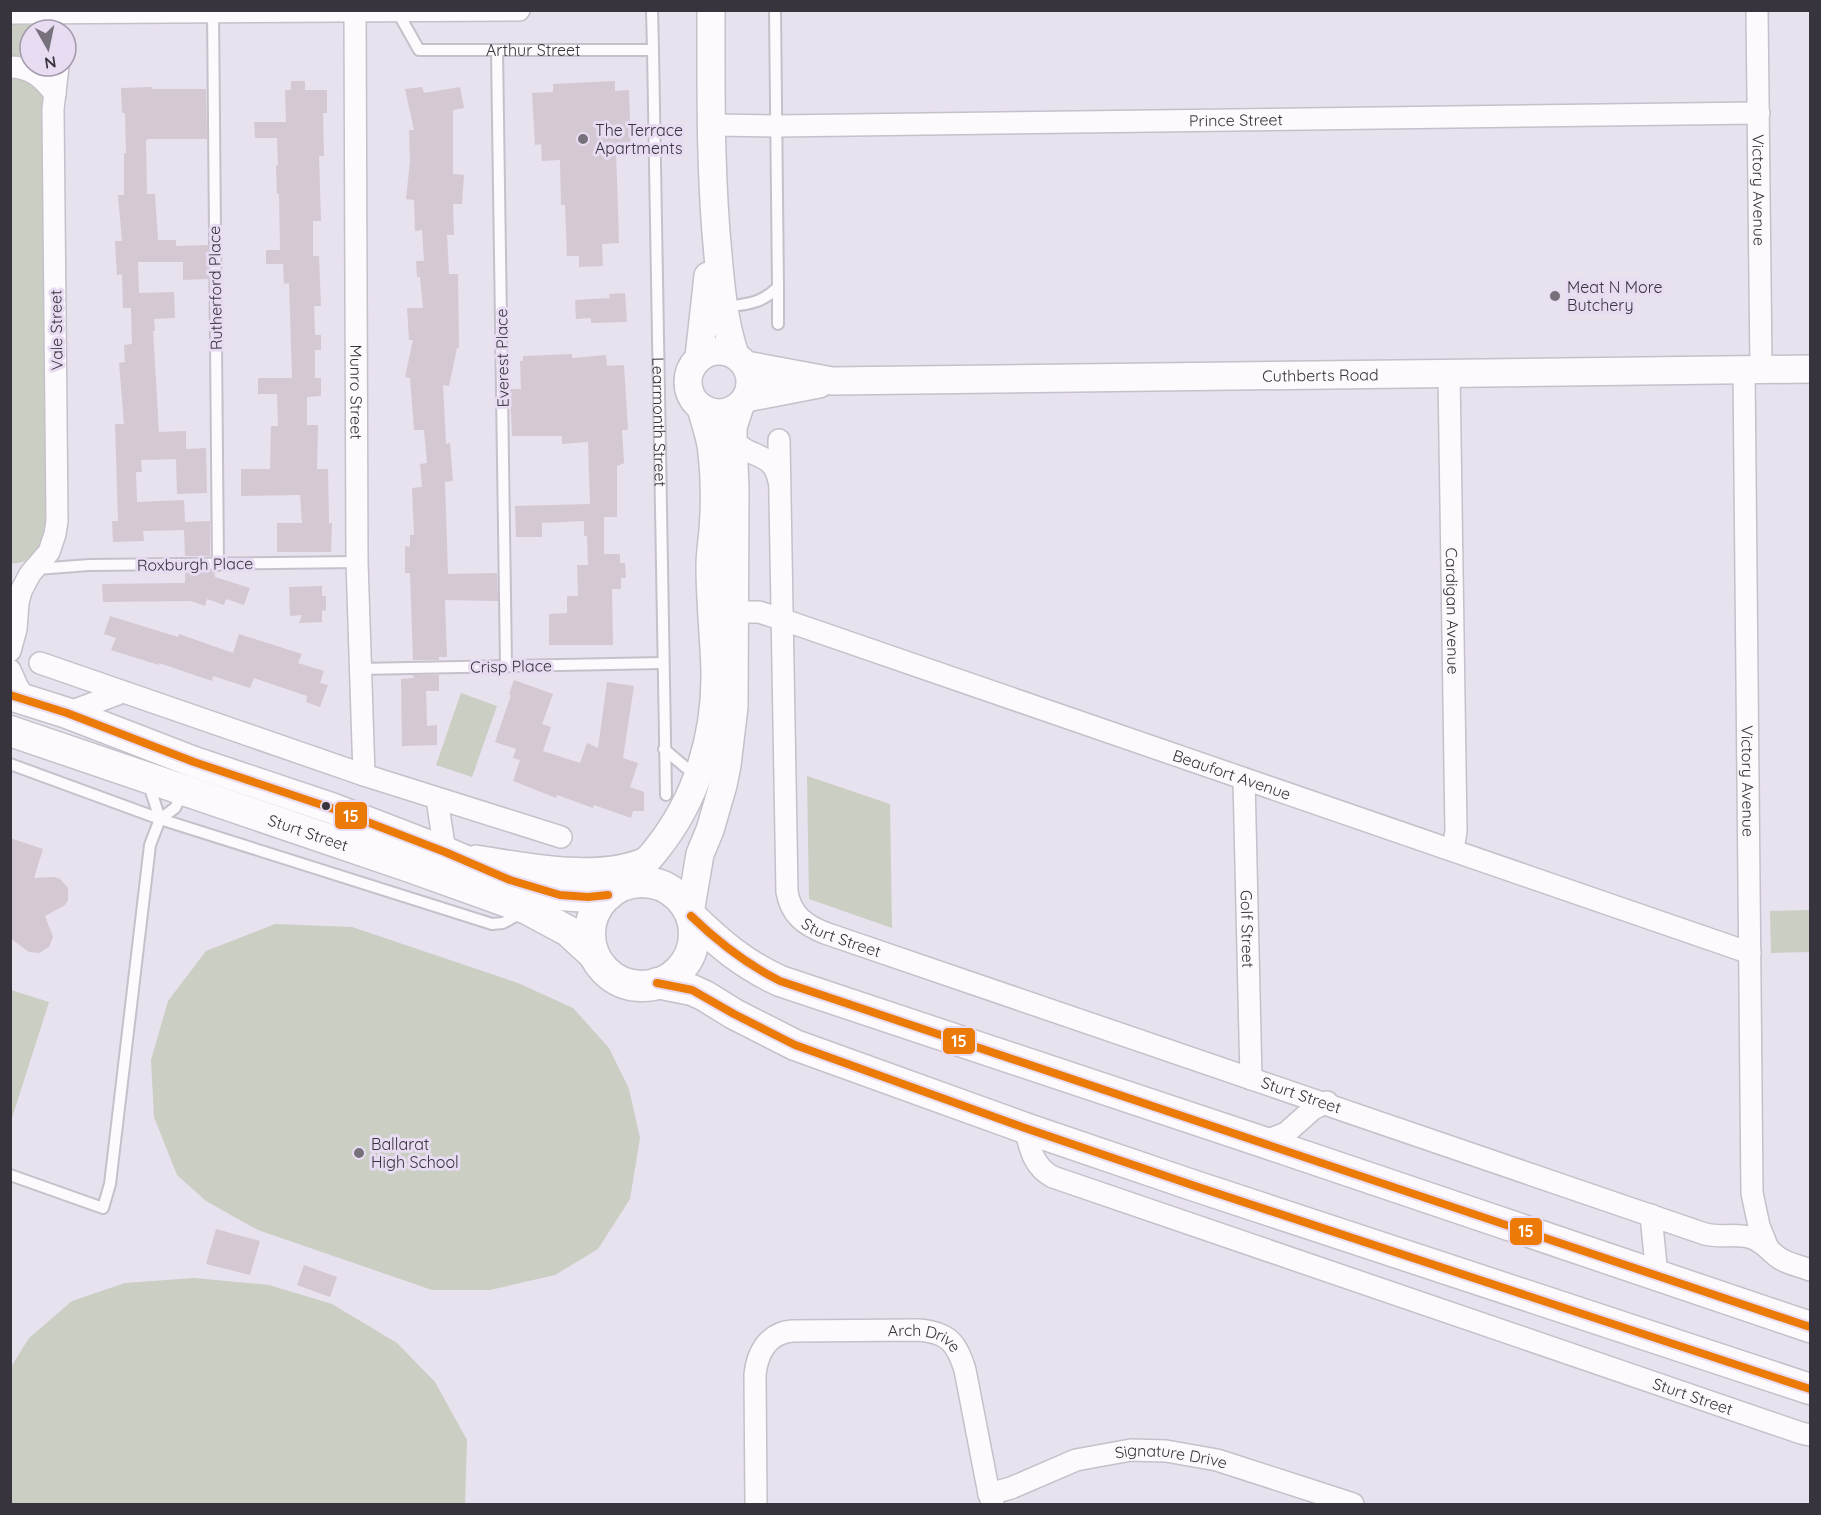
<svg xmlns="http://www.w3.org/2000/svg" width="1821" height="1515" font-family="Quicksand,sans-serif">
<rect width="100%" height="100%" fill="#e8e1ee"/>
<path fill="#cacec3" d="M 11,25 L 39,25 L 47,30 L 30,30 L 30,61 L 11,58 Z
M 10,76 C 27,79 37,82 44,98 L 50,517 C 43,538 38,566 10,563 Z
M 461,693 L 497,706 L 472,777 L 436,765 Z
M 807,776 L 890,804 L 892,928 L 809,899 Z
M 1810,910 L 1810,952 L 1771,953 L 1770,911 Z
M 275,924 L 352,927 L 518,983 L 573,1008 L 609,1048 L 629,1089 L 640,1138 L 630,1199 L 598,1249 L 555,1275 L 490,1290 L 432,1290 L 258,1230 L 206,1201 L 177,1175 L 154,1117 L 151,1060 L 168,1001 L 206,951 Z
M 11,990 L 49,1002 L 11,1121 L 10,990 Z
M 194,1278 L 269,1285 L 332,1304 L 397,1343 L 435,1382 L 467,1440 L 465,1504 L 11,1504 L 11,1367 L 29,1338 L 72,1301 L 125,1283 Z"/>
<path fill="#d4c8d2" d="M 291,81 L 305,81 L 305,90 L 327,90 L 327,113 L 323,113 L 324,156 L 319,156 L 321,221 L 313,221 L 313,256 L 319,256 L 321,306 L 314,306 L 315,335 L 321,335 L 321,350 L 315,350 L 315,378 L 321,378 L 321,396 L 307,397 L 307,425 L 318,425 L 317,469 L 328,469 L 329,523 L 332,523 L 331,552 L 277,552 L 277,523 L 302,523 L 300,495 L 241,496 L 241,469 L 270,469 L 271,426 L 278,426 L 277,394 L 258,394 L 258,378 L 292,378 L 289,283 L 284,284 L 283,264 L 266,264 L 266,250 L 280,250 L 279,194 L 277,194 L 276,165 L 278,165 L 277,138 L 255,138 L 254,122 L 286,122 L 285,90 L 291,90 Z
M 615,81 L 615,91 L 629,90 L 631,150 L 616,150 L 619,243 L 602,244 L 603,266 L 579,267 L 579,256 L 567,256 L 565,205 L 561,205 L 560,160 L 542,161 L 541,144 L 535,145 L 532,93 L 553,92 L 553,84 Z
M 152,87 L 152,89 L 206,89 L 207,139 L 148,139 L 146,140 L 147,194 L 155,194 L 158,240 L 176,240 L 176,246 L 208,245 L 208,279 L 183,280 L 183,262 L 138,262 L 139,293 L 174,292 L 175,318 L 154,319 L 155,331 L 153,331 L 159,432 L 186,431 L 186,449 L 206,448 L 207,493 L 177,494 L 176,459 L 141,460 L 142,472 L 136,472 L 137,502 L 184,500 L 185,522 L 210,521 L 210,556 L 185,556 L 184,530 L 143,531 L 144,541 L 113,542 L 112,521 L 118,521 L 115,424 L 124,424 L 119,363 L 125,362 L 124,345 L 132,344 L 131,308 L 123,308 L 122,274 L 117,275 L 115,241 L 122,241 L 118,195 L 124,195 L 124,153 L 126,153 L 125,113 L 122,113 L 121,88 Z
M 422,87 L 424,93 L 460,87 L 464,108 L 453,110 L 453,174 L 464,175 L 462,204 L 453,204 L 454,235 L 447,235 L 449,274 L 458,274 L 459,348 L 457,348 L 449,386 L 443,385 L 446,444 L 450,443 L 453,481 L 445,482 L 448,574 L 497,573 L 498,601 L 445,600 L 447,657 L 439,657 L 439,660 L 413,660 L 410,573 L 405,573 L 405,546 L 410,547 L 410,535 L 414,535 L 412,488 L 422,487 L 420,464 L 427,463 L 424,430 L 414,430 L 410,378 L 405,377 L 413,340 L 409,340 L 407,308 L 423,308 L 420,277 L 417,277 L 416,261 L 424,261 L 422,230 L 415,231 L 414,200 L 406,199 L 410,161 L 409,130 L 414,130 L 405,89 Z
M 625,293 L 627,322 L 591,323 L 591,318 L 576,319 L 575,300 L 610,298 L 609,294 Z
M 572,354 L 572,358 L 606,355 L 607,366 L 624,365 L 628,430 L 622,430 L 624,463 L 617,466 L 617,517 L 604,517 L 604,554 L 620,554 L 620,563 L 625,563 L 626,578 L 621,578 L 621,589 L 612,589 L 613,645 L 549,645 L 549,614 L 567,613 L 567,596 L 578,596 L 577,565 L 588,565 L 587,536 L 584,536 L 584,521 L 542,523 L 542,537 L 516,537 L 515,506 L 590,504 L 588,442 L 562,444 L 562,436 L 512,436 L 510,389 L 521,389 L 520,361 L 523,361 L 523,356 Z
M 185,571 L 214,571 L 215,577 L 250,588 L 244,605 L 226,599 L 224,605 L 207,599 L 205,606 L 191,601 L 103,602 L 102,584 L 185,583 Z
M 322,586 L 322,596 L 326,596 L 326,610 L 322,611 L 322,622 L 299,623 L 302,615 L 290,616 L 289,587 Z
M 110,616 L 178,637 L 179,634 L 233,653 L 239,634 L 302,654 L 298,663 L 324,671 L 320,683 L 328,685 L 320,707 L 306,702 L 307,696 L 254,678 L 250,688 L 213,676 L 212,681 L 159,663 L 159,665 L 111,650 L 116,638 L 104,634 Z
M 413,675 L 439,675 L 439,691 L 426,691 L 427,726 L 437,725 L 437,745 L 402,746 L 401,679 L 414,678 Z
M 514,680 L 553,694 L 542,724 L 551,727 L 543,751 L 580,763 L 587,743 L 598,748 L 607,682 L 634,686 L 623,758 L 638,763 L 630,787 L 644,792 L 644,811 L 633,811 L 631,818 L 594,805 L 593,808 L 557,795 L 556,798 L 513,781 L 520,760 L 513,758 L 516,749 L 495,742 L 511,695 L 509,694 Z
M 10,838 L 43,849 L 34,878 L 54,877 L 60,879 L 68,888 L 68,900 L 65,905 L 45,916 L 53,937 L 49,947 L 39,953 L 29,952 L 10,938 Z
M 216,1229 L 260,1241 L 250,1275 L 206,1264 Z
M 304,1265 L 337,1277 L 330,1297 L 297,1285 Z"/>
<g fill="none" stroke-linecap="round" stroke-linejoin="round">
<g stroke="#c5c0ca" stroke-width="14">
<g id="service">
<path d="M 213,10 L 218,565"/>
<path id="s1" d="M 397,11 L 419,50 L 653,50 L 652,10"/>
<path d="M 497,50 L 506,665"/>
<path id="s2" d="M 653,50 L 666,795"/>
<path d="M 778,287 L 778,324"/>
<path d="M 725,307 C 747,304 761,304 778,287 L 775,10"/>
<path d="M 37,569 L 89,565 L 357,562"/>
<path d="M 360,669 L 663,663"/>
<path d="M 664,749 L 697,777"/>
<path d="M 10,764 L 160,819 L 492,924 L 503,923 L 521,913"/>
<path d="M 160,819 L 175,808 L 183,793"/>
<path d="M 10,1175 L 103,1208 L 110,1184 L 150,845 L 160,819 L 148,782"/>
</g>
</g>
<g stroke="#c5c0ca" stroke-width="24">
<g id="minor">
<path id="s3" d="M 355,10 L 357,562 L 364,775"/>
<path id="s4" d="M 1757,10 L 1761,369"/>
<path d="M 10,13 L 519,10"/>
<path d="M 10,67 C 31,67 43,78 55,94"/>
<path id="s5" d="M 712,125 L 777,126 L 1759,113"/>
<path id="s6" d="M 1744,370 L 1752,1193 L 1759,1226 L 1767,1246"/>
<path id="s7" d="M 1449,373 L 1456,831 L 1453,849"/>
<path d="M 733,439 C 749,460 773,450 779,481"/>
<path id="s8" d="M 779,440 L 787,892 C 791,915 805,925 825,933 C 1118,1033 1412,1131 1705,1234 C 1720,1238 1737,1233 1752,1238 C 1764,1242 1769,1251 1779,1258 C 1788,1264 1800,1266 1810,1270"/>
<path id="s9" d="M 719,612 L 759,612 L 781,619 L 1750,953"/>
<path d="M 10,651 L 16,629 L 18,603 L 21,591 L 30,574 L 49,552 L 55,534 L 57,521 L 53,109 L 58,66"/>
<path d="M 40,663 L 364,775 L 561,837"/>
<path d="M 10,670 L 17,686 L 26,700"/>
<path d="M 67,713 L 123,692"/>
<path id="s10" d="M 1244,779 L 1251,1079"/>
<path d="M 437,799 L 445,852"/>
<path id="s11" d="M 1025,1128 C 1030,1148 1033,1167 1053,1177 L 1801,1433 L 1810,1435"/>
<path d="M 1263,1142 L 1286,1133 L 1313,1109 L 1327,1102"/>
<path d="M 1651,1215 L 1657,1276"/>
<path id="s12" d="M 989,1494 L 1011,1488 L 1076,1460 L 1131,1450 L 1166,1451 L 1217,1460 L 1353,1504"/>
<path id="s13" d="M 756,1504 L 755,1375 C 757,1353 768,1333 792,1331 L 918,1330 C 948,1332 957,1343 965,1370 L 989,1494 L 993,1504"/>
</g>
</g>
<g stroke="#c5c0ca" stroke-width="30">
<g id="tertiary">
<path d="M 711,10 C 711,92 710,174 718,255 C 721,289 724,322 735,355"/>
<circle cx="719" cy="382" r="31"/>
<path d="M 699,357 L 708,276"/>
<path id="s14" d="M 746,365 L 832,381 L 1810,369"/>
<path d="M 746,398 L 819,384"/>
<path d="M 476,859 C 525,867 599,882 646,861"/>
<path d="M 622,886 C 633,874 646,863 656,850 C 697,799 716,736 715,671 C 714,636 710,601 710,566 C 710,554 712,542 713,530 C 715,504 715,478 712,453 C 711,438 705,423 701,408"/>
<path d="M 690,913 L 700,854 L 710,830 L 723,785 L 727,765 L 734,707 L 735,489 L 733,439 L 733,427 L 740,406"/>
</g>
</g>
<g stroke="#c5c0ca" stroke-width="33">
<g id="secondary">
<path d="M 10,695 L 67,713 L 194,762 L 331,808 L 445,852 L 510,880 L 560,895 L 588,897 L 608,895"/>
<path id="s15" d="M 10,731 L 410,867 L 527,909 L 568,931 L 594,955"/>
<circle cx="642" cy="934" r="52"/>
<path d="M 691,916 C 720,944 743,964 780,981 L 1263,1142 L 1810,1327"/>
<path d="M 657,983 L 692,990 L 705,996 L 734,1014 L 795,1045 L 1025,1128 L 1195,1186 L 1810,1389"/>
</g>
</g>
<use href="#service" stroke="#fcfafc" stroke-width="10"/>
<use href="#minor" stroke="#fcfafc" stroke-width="21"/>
<use href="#tertiary" stroke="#fcfafc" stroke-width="27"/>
<use href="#secondary" stroke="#fcfafc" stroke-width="30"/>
<g stroke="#e8dcf3" stroke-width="12">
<path id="bus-1" d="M 10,695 L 67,713 L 194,762 L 331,808 L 445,852 L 510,880 L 560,895 L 588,897 L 608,895
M 691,916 C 718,942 746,964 780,981 L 1810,1327
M 657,983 L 692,990 L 734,1014 L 795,1045 L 1025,1128 L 1195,1186 L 1810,1389"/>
</g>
<use href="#bus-1" stroke="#eb7a06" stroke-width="8"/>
</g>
<g fill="#76717b" stroke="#e8dcf3" stroke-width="2">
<circle cx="583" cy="139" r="6"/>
<circle cx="1555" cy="296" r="6"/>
<circle cx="359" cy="1153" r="6"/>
</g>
<circle fill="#38343d" stroke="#e8dcf3" stroke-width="2" cx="326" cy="806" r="5"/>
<g text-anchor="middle" stroke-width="6" stroke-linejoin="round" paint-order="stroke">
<g font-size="16" fill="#38343d" stroke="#e8dcf3">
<text dy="6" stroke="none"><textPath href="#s1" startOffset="159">Arthur Street</textPath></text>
<text dy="6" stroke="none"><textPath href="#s5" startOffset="524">Prince Street</textPath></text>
<text dy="6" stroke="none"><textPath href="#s4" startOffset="180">Victory Avenue</textPath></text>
<text transform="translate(215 288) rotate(-91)" y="6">Rutherford Place</text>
<text transform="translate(56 330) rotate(-91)" y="6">Vale Street</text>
<text transform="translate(502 358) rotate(-91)" y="6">Everest Place</text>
<text dy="6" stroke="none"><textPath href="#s14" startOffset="576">Cuthberts Road</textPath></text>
<text dy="6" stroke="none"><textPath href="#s3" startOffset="382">Munro Street</textPath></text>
<text dy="6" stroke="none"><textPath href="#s2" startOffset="372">Learmonth Street</textPath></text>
<text transform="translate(195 564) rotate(-1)" y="6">Roxburgh Place</text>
<text dy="6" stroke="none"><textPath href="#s7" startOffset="238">Cardigan Avenue</textPath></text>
<text transform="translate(511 666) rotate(-1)" y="6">Crisp Place</text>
<text dy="6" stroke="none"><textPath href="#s9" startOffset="540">Beaufort Avenue</textPath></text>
<text dy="6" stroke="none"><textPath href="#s6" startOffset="411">Victory Avenue</textPath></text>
<text dy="6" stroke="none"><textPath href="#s15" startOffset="315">Sturt Street</textPath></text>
<text dy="6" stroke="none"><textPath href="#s10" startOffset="150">Golf Street</textPath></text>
<text dy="6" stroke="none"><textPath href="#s8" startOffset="528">Sturt Street</textPath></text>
<text dy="6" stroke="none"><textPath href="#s8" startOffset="1014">Sturt Street</textPath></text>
<text dy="6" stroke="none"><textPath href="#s13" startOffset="326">Arch Drive</textPath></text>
<text dy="6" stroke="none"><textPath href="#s11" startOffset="735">Sturt Street</textPath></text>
<text dy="6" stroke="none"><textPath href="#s12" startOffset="190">Signature Drive</textPath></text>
</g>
<g font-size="16" fill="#38343d" stroke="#e8dcf3" text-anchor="start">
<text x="595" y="136">The Terrace<tspan x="595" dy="18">Apartments</tspan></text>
<text x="1567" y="293">Meat N More<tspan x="1567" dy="18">Butchery</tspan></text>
<text x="371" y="1150">Ballarat<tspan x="371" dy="18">High School</tspan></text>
</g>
</g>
<g stroke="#e8dcf3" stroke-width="2">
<rect x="334" y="801" width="34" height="29" rx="6" fill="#eb7a06"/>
<rect x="942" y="1027" width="34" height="28" rx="6" fill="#eb7a06"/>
<rect x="1509" y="1217" width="34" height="29" rx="6" fill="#eb7a06"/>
</g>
<g font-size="16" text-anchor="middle" font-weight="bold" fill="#fff">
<text x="351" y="822">15</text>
<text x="959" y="1047">15</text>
<text x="1526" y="1237">15</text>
</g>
<rect width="1821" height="1515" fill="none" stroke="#38343d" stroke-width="24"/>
<g transform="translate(48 48) rotate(171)"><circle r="28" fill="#e8dcf3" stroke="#a299aa" stroke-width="1.5"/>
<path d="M0-4.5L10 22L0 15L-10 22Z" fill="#76717b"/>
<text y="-9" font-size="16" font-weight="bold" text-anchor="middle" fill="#38343d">N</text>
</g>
</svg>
